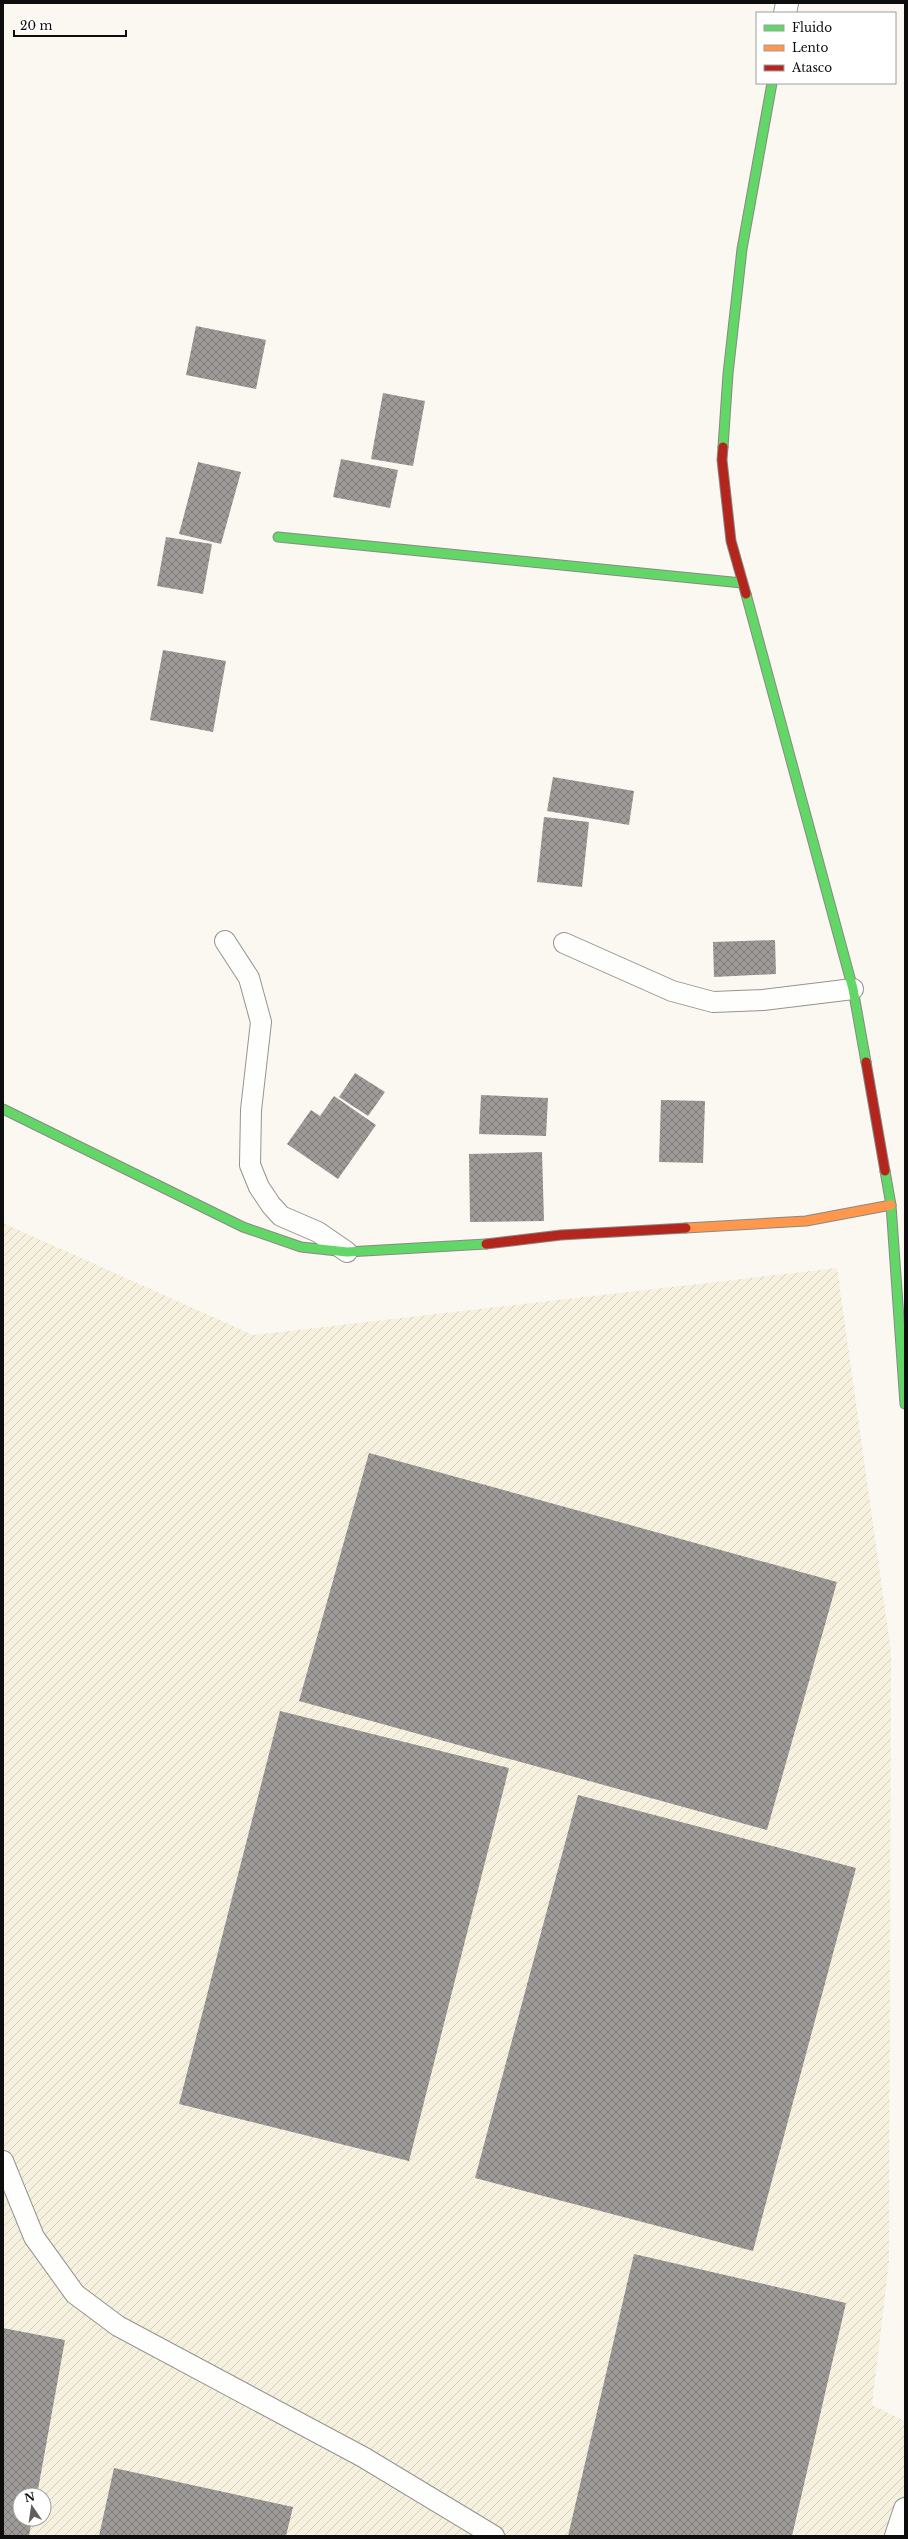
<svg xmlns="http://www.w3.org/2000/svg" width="908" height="2539" font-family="'Libre Baskerville',serif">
<defs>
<pattern id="farmland-furrows" width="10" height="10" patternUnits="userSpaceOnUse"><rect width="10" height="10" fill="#f6f1de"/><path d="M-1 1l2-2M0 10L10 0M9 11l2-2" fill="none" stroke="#d2cdbd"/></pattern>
<pattern id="building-cross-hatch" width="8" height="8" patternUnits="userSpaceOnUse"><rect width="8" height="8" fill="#9d9a97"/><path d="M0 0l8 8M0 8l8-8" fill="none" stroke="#7e7c7a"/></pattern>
</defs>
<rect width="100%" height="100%" fill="#faf8f1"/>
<path fill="url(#farmland-furrows)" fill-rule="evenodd" d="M 3,1223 L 253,1335 L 837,1268 L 891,1652 L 889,2262 L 872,2405 L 905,2421 L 905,2536 L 3,2536 ZM 20,2495 L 44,2495 L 44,2519 L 20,2519 Z"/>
<path fill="url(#building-cross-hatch)" d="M 196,326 L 266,340 L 256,389 L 186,375 Z
M 383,393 L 425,401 L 413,466 L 371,459 Z
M 341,459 L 398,470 L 390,508 L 333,497 Z
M 198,462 L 241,472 L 221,544 L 179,534 Z
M 166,537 L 212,544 L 203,594 L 157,586 Z
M 163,650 L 226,661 L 213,732 L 150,720 Z
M 553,777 L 634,791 L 629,825 L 547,811 Z
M 544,817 L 589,822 L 582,887 L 537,882 Z
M 775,940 L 776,974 L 714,977 L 713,942 Z
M 355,1073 L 385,1092 L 368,1116 L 339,1097 Z
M 481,1095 L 548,1098 L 546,1136 L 479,1134 Z
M 334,1096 L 376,1125 L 338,1179 L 287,1144 L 311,1110 L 320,1116 Z
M 661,1100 L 705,1101 L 703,1163 L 659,1162 Z
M 542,1152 L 544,1221 L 470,1222 L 469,1154 Z
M 369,1453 L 837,1582 L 767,1830 L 299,1701 Z
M 280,1711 L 509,1768 L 409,2161 L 179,2104 Z
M 578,1795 L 856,1868 L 753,2251 L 475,2178 Z
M 634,2254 L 846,2303 L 792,2536 L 568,2536 Z
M 3,2328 L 65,2340 L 37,2495 L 20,2495 L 20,2519 L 32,2519 L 29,2536 L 3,2536 Z
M 114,2468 L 293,2507 L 286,2536 L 99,2536 Z"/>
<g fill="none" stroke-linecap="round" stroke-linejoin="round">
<g stroke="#949390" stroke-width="22">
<path id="lane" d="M 225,941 L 249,978 L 261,1022 L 251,1110 L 250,1165 L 259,1187 L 271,1205 L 281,1216 L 318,1232 L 347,1252
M 564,943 L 672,991 L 713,1002 L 763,1000 L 853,989
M 3,2161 L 34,2237 L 75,2294 L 118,2326 L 363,2457 L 494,2536"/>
</g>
<g stroke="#949390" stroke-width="24">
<path id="street" d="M 785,13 L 787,3
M 896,2536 L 905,2509"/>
</g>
<g stroke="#8a8986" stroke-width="11">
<path id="fast" d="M 723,447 L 728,374 L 742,249 L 772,83
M 278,537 L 742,583
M 746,594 L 853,989 L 866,1062
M 3,1109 L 243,1227 L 301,1247 L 347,1252 L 486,1244
M 885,1171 L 891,1205 L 905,1404"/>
</g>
<g stroke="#8a8986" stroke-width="11">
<path id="slow" d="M 686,1228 L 806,1221 L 891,1205"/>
</g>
<g stroke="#8a8986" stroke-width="11">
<path id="jam" d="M 723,447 L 722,460 L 731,541 L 746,594
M 866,1062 L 885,1171
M 486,1244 L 561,1235 L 686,1228"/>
</g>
<use href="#lane" stroke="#fefefd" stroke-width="20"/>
<use href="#street" stroke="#fefefd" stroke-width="22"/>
<use href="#fast" stroke="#63d668" stroke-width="9"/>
<use href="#slow" stroke="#ff974d" stroke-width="9"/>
<use href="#jam" stroke="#b3261e" stroke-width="9"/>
</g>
<rect width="908" height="2539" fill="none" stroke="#0d0d0d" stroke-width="8"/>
<rect x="756" y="12" width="140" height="72" fill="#ffffff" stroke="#9e9e9e"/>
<rect x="764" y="25" width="20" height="6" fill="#63d668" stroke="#9e9e9e"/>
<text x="792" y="32" font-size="12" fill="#0d0d0d">Fluido</text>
<rect x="764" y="45" width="20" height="6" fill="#ff974d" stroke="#9e9e9e"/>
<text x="792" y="52" font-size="12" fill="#0d0d0d">Lento</text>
<rect x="764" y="65" width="20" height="6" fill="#b3261e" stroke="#9e9e9e"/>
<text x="792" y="72" font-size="12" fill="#0d0d0d">Atasco</text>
<g transform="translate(32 2507) rotate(347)"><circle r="19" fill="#ffffff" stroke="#9e9e9e"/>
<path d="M0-3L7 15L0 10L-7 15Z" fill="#605f5d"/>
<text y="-6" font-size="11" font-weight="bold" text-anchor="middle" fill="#0d0d0d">N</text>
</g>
<path d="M14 30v6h112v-6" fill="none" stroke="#0d0d0d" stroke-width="2"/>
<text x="20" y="30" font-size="12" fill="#0d0d0d" stroke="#ffffff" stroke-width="3" paint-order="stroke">20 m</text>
</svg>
